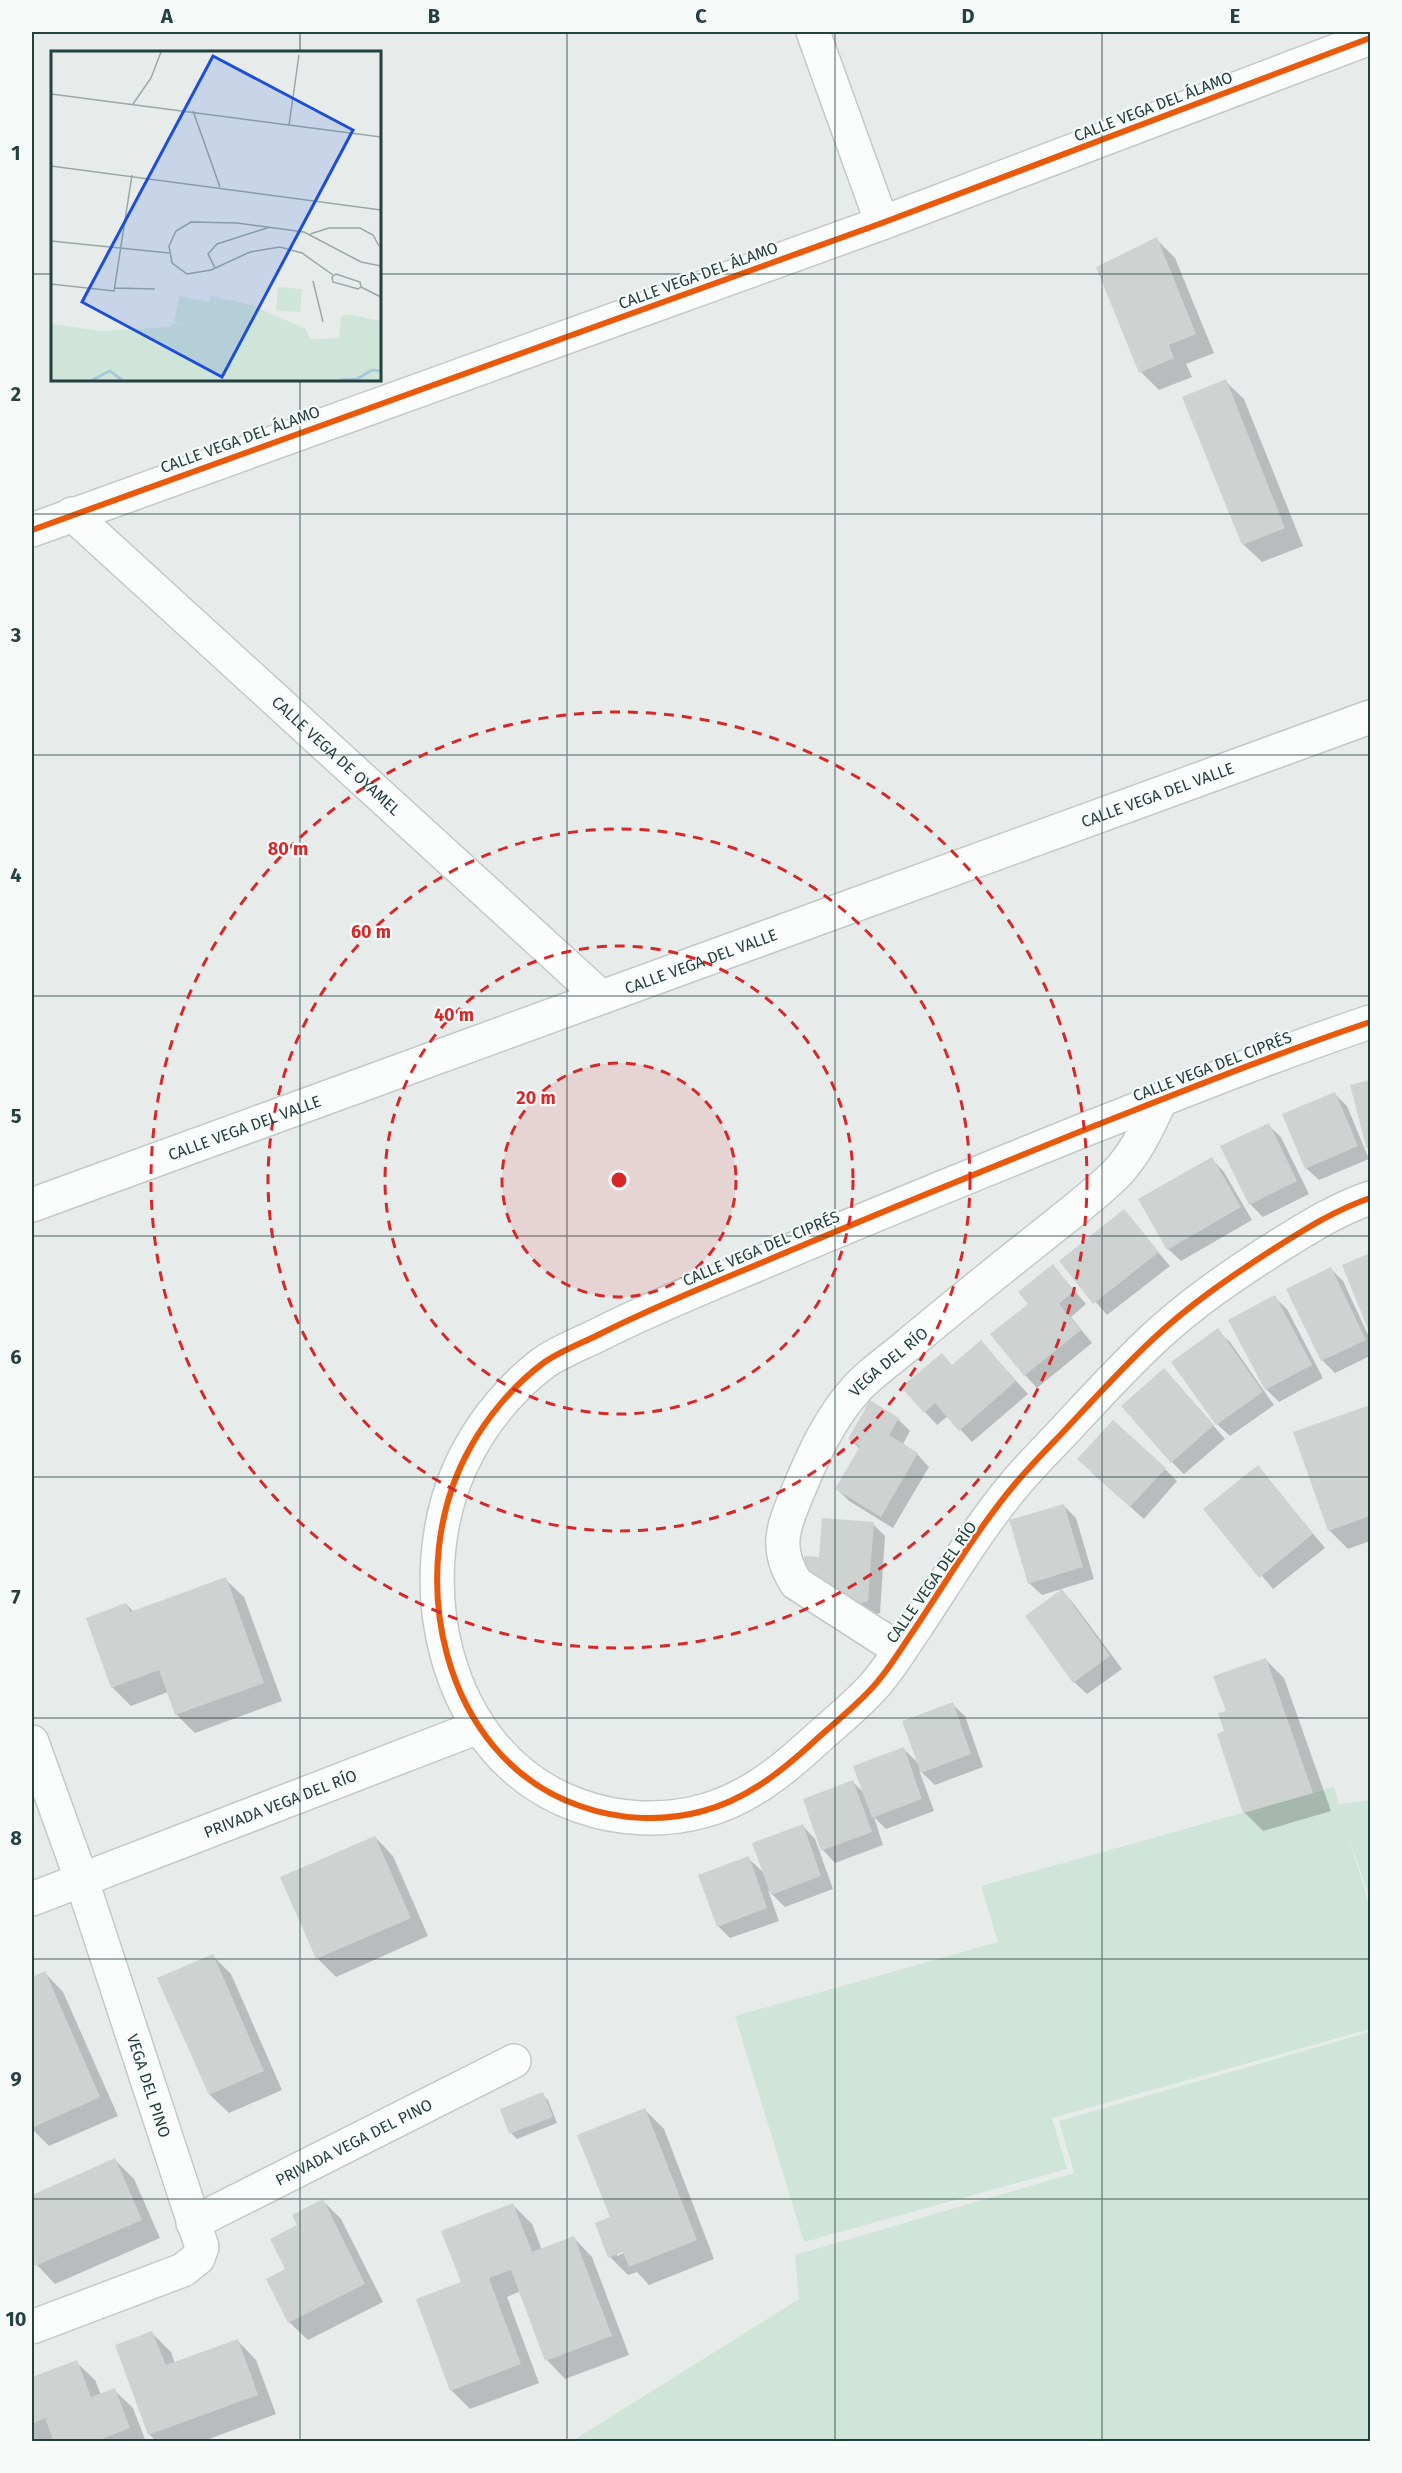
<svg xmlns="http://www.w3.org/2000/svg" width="1402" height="2473" font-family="'Fira Sans',sans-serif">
<rect width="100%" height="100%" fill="#e7eceb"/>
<path fill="#d0e5da" d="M 1334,1787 L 1339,1804 L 1370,1800 L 1370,1899 L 1348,1835 L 1370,1908 L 1370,2029 L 1052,2118 L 1067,2169 L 804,2242 L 735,2016 L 998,1942 L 981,1886 Z
M 1370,2032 L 1370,2441 L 572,2441 L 799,2299 L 795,2255 L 1074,2173 L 1059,2121 Z"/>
<path fill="#0003" fill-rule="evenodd" d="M 1156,239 L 1175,258 L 1214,353 L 1186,364 L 1192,377 L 1159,390 L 1141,372 Z
M 1225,381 L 1244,399 L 1303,546 L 1262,562 L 1243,544 Z
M 1370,1081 L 1370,1150 L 1367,1147 L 1351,1086 Z
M 1335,1094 L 1347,1106 L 1369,1159 L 1319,1180 L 1306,1168 Z
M 1268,1125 L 1281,1137 L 1309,1194 L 1263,1217 L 1250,1204 Z
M 1212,1159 L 1224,1172 L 1252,1220 L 1181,1261 L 1168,1249 Z
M 1123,1211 L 1170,1266 L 1107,1315 L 1061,1261 Z
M 1370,1255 L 1370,1330 L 1344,1266 Z
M 1053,1266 L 1086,1304 L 1071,1317 L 1092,1343 L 1037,1388 L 1025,1375 L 1030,1304 Z
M 1331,1269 L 1343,1281 L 1370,1339 L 1370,1356 L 1335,1373 L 1322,1360 Z
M 1274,1297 L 1287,1309 L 1323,1378 L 1279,1402 L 1266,1389 Z
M 1217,1330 L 1230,1342 L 1274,1405 L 1230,1436 L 1217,1424 Z
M 993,1355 L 1028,1394 L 972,1442 L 948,1416 L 937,1425 L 925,1412 L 953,1366 Z
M 1176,1383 L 1225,1439 L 1184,1474 L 1172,1462 Z
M 1370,1407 L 1370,1541 L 1348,1549 L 1329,1530 L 1295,1433 Z
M 898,1419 L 910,1431 L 902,1446 L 917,1454 L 929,1467 L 893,1528 L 849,1501 L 837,1489 L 860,1449 L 849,1439 Z
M 1258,1467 L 1325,1548 L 1273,1589 L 1205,1509 Z
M 1165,1469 L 1177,1481 L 1144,1519 L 1091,1472 Z
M 1063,1505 L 1076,1518 L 1094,1579 L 1042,1595 L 1029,1583 Z
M 873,1524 L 885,1536 L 880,1613 L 859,1619 L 821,1558 Z
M 225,1579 L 244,1597 L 282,1701 L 195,1733 L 176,1714 L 168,1692 L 131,1706 L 112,1687 L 126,1604 L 134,1612 Z
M 1062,1591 L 1074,1604 L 1122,1669 L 1087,1694 L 1074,1682 Z
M 1266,1660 L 1284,1678 L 1331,1811 L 1263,1831 L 1244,1812 L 1226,1732 L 1228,1712 Z
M 952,1704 L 965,1716 L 983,1767 L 935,1785 L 919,1770 L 934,1811 L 886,1829 L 874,1817 L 883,1845 L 835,1863 L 823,1850 L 853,1782 L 865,1794 L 904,1749 L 919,1764 Z
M 803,1826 L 815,1839 L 833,1889 L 785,1907 L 768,1890 L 779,1921 L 730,1938 L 718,1926 L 748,1858 L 765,1874 Z
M 375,1837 L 393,1856 L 428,1936 L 336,1977 L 317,1958 Z
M 213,1956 L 231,1974 L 282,2090 L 229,2113 L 210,2095 L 159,1979 Z
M 45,1973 L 63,1992 L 118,2116 L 49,2146 L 32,2129 L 32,1979 Z
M 542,2094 L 548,2100 L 557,2123 L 517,2139 L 511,2133 L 502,2110 Z
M 645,2110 L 664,2129 L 714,2259 L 649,2285 L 637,2272 L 628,2275 L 610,2257 L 612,2218 ZM 631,2250 L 617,2256 L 617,2253 Z
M 115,2160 L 134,2179 L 160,2238 L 55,2284 L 37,2265 L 32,2253 L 32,2197 Z
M 323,2201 L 341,2219 L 383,2302 L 308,2340 L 289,2322 L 287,2270 L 299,2226 Z
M 513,2205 L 532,2224 L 542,2250 L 574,2238 L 592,2257 L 629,2355 L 565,2379 L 547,2360 L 521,2291 L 507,2297 L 539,2383 L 470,2409 L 452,2391 L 418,2300 L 463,2283 Z
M 152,2333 L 171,2352 L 175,2364 L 238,2341 L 256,2360 L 276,2414 L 201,2442 L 157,2442 L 150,2435 L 117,2346 Z
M 76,2362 L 95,2380 L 101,2395 L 114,2390 L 133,2408 L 146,2442 L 32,2442 L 32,2379 Z"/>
<path fill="#ced3d2" d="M 1157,237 L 1196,334 L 1169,345 L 1174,358 L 1139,373 L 1096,267 Z
M 1226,379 L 1285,528 L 1242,545 L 1182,397 Z
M 1370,1080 L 1370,1146 L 1366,1147 L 1350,1085 Z
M 1335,1092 L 1358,1146 L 1305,1169 L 1282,1114 Z
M 1269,1123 L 1297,1181 L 1249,1205 L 1220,1146 Z
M 1212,1157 L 1241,1207 L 1167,1250 L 1138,1199 Z
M 1124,1209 L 1159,1252 L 1093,1304 L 1059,1261 Z
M 1370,1253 L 1370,1334 L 1342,1265 Z
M 1053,1264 L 1074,1291 L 1059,1304 L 1081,1330 L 1024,1376 L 990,1334 L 1028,1304 L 1018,1292 Z
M 1331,1267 L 1366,1340 L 1321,1361 L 1286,1289 Z
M 1275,1295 L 1312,1365 L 1265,1390 L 1228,1320 Z
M 1218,1328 L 1263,1392 L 1216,1425 L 1171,1362 Z
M 981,1340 L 1016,1381 L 959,1431 L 935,1403 L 924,1413 L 901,1387 L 942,1353 L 952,1365 Z
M 1164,1368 L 1214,1425 L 1171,1463 L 1121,1406 Z
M 870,1400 L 899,1418 L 889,1435 L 918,1453 L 881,1517 L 835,1489 L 860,1446 L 848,1439 Z
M 1370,1405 L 1370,1516 L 1328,1531 L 1293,1432 Z
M 1113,1420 L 1166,1468 L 1130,1507 L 1077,1459 Z
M 1258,1465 L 1313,1534 L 1259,1578 L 1203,1509 Z
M 1064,1504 L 1083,1567 L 1028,1584 L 1009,1520 Z
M 822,1518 L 874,1522 L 868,1601 L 847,1607 L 807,1603 L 804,1556 L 819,1557 Z
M 226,1577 L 264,1683 L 175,1715 L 159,1670 L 111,1688 L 86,1618 L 126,1603 L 130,1612 Z
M 1062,1589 L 1110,1656 L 1073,1683 L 1025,1616 Z
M 1266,1658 L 1313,1793 L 1243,1813 L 1217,1734 L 1224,1731 L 1218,1713 L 1226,1711 L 1213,1676 Z
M 953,1702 L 971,1754 L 921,1773 L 902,1721 Z
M 904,1747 L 922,1799 L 872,1818 L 853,1766 Z
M 853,1780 L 872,1832 L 821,1851 L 803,1799 Z
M 803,1824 L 821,1876 L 771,1895 L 752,1843 Z
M 375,1836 L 411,1918 L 316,1959 L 280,1877 Z
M 749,1856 L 767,1908 L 717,1927 L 698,1875 Z
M 213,1954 L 264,2071 L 209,2095 L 157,1978 Z
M 45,1971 L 100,2097 L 32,2128 L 32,1977 Z
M 543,2092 L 553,2117 L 509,2134 L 500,2109 Z
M 645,2108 L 697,2240 L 629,2267 L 623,2252 L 608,2258 L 595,2223 L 610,2217 L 577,2135 Z
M 115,2158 L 142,2220 L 35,2266 L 32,2257 L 32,2195 Z
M 323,2199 L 365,2284 L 288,2323 L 266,2279 L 285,2269 L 270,2239 L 297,2225 L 292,2215 Z
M 513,2203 L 532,2252 L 574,2236 L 612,2336 L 545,2361 L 511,2270 L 489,2278 L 521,2364 L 450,2391 L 416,2299 L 461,2282 L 441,2231 Z
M 152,2331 L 166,2365 L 238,2339 L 258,2395 L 148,2435 L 115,2345 Z
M 77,2360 L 91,2397 L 115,2388 L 130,2428 L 94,2442 L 54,2442 L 45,2418 L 32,2424 L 32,2377 Z"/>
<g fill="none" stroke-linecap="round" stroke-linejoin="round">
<g stroke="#c4c9c8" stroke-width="36">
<g id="minor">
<path d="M 813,32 L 882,223"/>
<path id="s1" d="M 72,514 L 601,997"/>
<path d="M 32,530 L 882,223 L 1370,38"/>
<path d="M 1370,1022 C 1272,1055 1176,1094 1079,1132 C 975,1174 871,1216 768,1260 C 711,1284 653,1307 598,1335 C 580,1344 558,1352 542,1364 C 513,1386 487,1417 470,1448 C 402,1569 440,1758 580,1806 C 619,1820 663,1822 703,1811 C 744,1800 777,1775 808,1747 C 829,1727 853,1709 872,1688 C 889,1670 902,1647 916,1627 C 948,1579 978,1528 1015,1484 C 1031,1465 1049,1447 1066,1429 C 1094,1399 1122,1368 1152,1340 C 1189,1305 1230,1277 1272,1250 C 1304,1230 1335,1210 1370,1198"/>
<path id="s2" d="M 32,1205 L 1370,717"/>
<path id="s3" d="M 900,1650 L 796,1583 C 773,1546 784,1526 799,1489 C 814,1453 831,1416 858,1387 C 873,1371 893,1358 910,1343 C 952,1308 994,1274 1037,1240 C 1063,1219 1090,1199 1114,1176 C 1136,1154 1148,1127 1161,1099"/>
<path id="s4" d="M 32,1742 L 81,1878 L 202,2247 L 198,2258 L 183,2270 L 32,2327"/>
<path id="s5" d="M 32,1899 L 478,1727"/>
<path id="s6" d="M 193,2223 L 514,2061"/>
</g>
</g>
<use href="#minor" stroke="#fbfcfc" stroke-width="33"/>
<g stroke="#f6faf9" stroke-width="10">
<path id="cycleway" d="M 32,530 L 882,223 L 1370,38
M 1370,1022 C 1272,1055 1176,1094 1079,1132 C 975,1174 871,1216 768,1260 C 711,1284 653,1307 598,1335 C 580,1344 558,1352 542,1364 C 513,1386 487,1417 470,1448 C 402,1569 440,1758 580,1806 C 619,1820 663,1822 703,1811 C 744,1800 777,1775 808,1747 C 829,1727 853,1709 872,1688 C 889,1670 902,1647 916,1627 C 948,1579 978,1528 1015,1484 C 1031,1465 1049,1447 1066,1429 C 1094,1399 1122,1368 1152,1340 C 1189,1305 1230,1277 1272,1250 C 1304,1230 1335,1210 1370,1198"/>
</g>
<use href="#cycleway" stroke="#e8590c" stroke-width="6"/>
</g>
<path fill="none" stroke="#23413e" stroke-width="1.5" stroke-opacity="0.55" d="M 300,32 L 300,52M 567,32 L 567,2442M 835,32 L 835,2442M 1102,32 L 1102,2442M 32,274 L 52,274M 380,274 L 1370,274M 300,380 L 300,2442M 32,514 L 1370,514M 32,755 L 1370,755M 32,996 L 1370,996M 32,1236 L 1370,1236M 32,1477 L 1370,1477M 32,1718 L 1370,1718M 32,1959 L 1370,1959M 32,2199 L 1370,2199"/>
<circle cx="619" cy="1180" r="117" fill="#d62828" fill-opacity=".12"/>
<g fill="none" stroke="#d62828" stroke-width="3" stroke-dasharray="10 8">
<circle cx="619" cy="1180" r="117"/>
<circle cx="619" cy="1180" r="234"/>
<circle cx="619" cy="1180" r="351"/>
<circle cx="619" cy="1180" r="468"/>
</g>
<g text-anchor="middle" stroke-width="4.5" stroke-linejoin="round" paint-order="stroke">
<g font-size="16" fill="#23413e" stroke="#f6faf9">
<text transform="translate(1153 106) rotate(-21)" y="6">CALLE VEGA DEL ÁLAMO</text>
<text transform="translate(698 275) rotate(-20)" y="6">CALLE VEGA DEL ÁLAMO</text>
<text transform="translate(240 439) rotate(-20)" y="6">CALLE VEGA DEL ÁLAMO</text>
<text dy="6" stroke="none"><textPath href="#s1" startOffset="358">CALLE VEGA DE OYAMEL</textPath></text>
<text dy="6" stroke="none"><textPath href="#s2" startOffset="1198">CALLE VEGA DEL VALLE</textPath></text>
<text dy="6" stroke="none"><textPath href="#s2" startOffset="712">CALLE VEGA DEL VALLE</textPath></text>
<text transform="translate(1212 1066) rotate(-21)" y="6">CALLE VEGA DEL CIPRÉS</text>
<text dy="6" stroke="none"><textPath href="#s2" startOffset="226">CALLE VEGA DEL VALLE</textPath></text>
<text transform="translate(761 1248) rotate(-23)" y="6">CALLE VEGA DEL CIPRÉS</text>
<text dy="6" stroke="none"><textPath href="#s3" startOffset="381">VEGA DEL RÍO</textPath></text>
<text transform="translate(931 1582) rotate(-55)" y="6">CALLE VEGA DEL RÍO</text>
<text dy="6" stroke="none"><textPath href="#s5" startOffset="266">PRIVADA VEGA DEL RÍO</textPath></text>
<text dy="6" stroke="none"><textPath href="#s4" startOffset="363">VEGA DEL PINO</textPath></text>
<text dy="6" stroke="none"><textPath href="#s6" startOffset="180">PRIVADA VEGA DEL PINO</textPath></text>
</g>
</g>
<g transform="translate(51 51)">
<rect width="330" height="330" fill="#e7eceb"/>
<path d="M 227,236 L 251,238 L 249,261 L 225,259 ZM 128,245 L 158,251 L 160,245 L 200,254 L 255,278 L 259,288 L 288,287 L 290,266 L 296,263 L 330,270 L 330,329 L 0,329 L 0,273 L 51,280 L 119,276 L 122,272 L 137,275 L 123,271 Z" fill="#d0e5da"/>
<path fill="none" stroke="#a7cadb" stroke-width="3" d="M 41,329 L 59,320 L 71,329M 289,329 L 306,328 L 321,319 L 330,320"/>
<path fill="none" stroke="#99a8a6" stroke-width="1.5" d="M 0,43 L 330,86M 82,53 L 100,27 L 110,1M 142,60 L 169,136M 238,74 L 248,4M 0,115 L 330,159M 259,183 L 278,177 L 309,177 L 322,184 L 328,195M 0,190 L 118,202M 164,217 L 157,203 L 166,193 L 219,176M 285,223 L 309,231 L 310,236 L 307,238 L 282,231 L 281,226 ZM 282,224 L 251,202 L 229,196 L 199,201 L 160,219 L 136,223 L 121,212 L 118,195 L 125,180 L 140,171 L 186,172 L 253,181 L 310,211 L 330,215M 262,230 L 272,271M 0,233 L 63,240 L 81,124M 310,236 L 330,246M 63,237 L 104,238"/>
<path fill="#1d4ed8" fill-opacity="0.15" stroke="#1d4ed8" stroke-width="3" d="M 162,5 L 302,79 L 171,326 L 31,251 Z"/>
<rect width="330" height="330" fill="none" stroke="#23413e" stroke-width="3"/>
</g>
<circle cx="619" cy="1180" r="9" fill="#d62828" stroke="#f6faf9" stroke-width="3"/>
<g font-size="18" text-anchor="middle" font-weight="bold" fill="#d62828" stroke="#f6faf9" stroke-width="4.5" stroke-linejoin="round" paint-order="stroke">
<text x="288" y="855">80 m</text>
<text x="371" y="938">60 m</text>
<text x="454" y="1021">40 m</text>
<text x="536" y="1104">20 m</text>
</g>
<rect width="1402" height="2473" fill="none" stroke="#f6faf9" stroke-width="66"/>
<rect x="33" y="33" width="1336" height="2407" fill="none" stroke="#23413e" stroke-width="2"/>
<g font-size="20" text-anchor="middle" font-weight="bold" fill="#23413e">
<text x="167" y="23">A</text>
<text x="434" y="23">B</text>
<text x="701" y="23">C</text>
<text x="968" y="23">D</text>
<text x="1235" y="23">E</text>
<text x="16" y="160">1</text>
<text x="16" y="401">2</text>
<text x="16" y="642">3</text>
<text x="16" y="882">4</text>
<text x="16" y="1123">5</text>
<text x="16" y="1364">6</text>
<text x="16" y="1604">7</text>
<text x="16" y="1845">8</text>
<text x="16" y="2086">9</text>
<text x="16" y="2326">10</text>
</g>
</svg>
